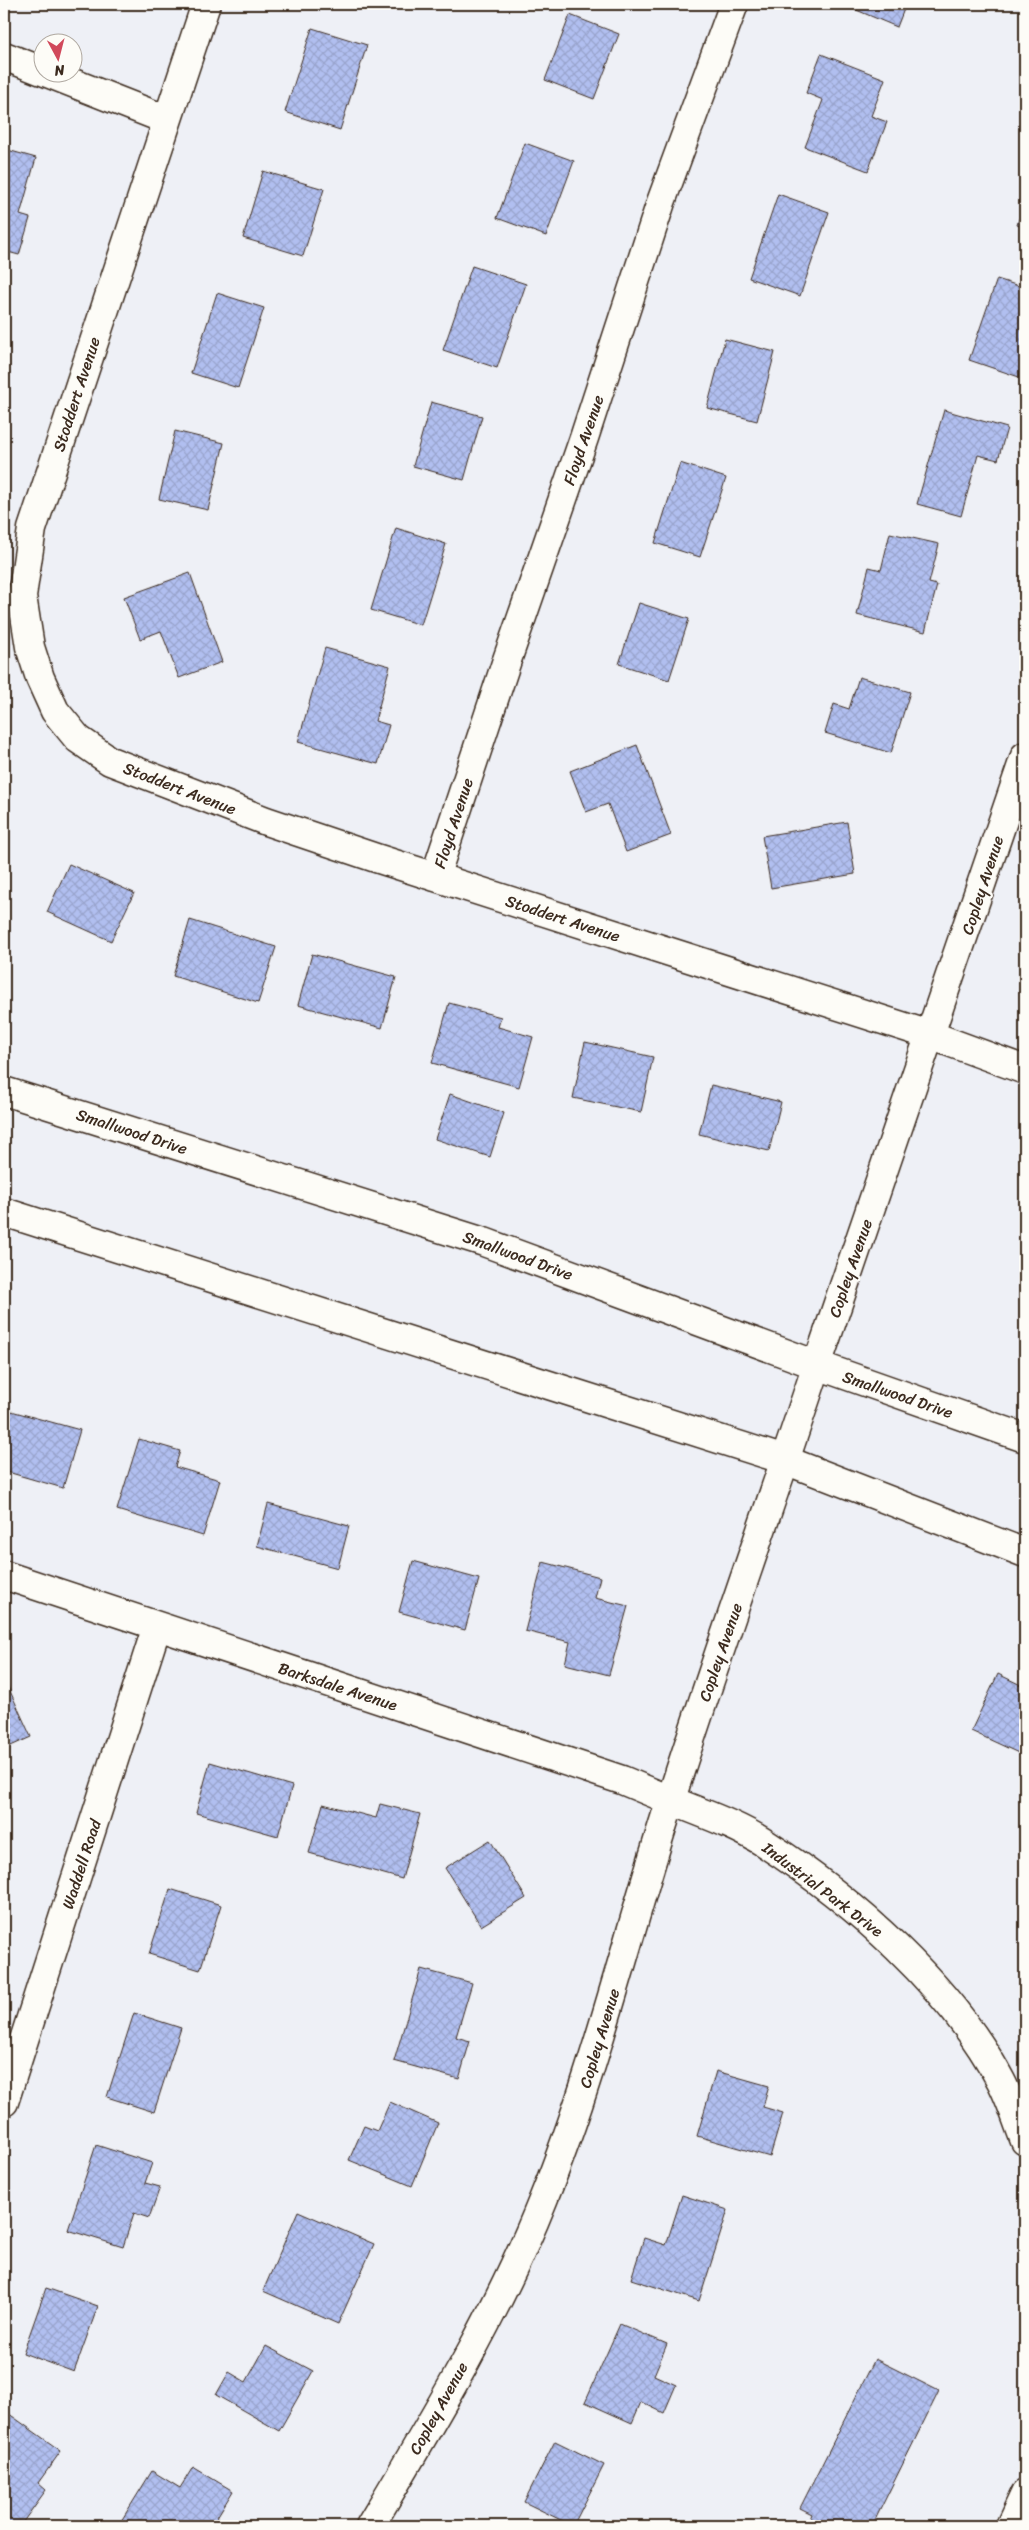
<svg xmlns="http://www.w3.org/2000/svg" width="1029" height="2530" font-family="Sriracha,sans-serif">
<defs>
<pattern id="building-cross-hatch" width="8" height="8" patternUnits="userSpaceOnUse" patternTransform="scale(1.25)"><rect width="8" height="8" fill="#b1bff0"/><path d="M0 0l8 8M0 8l8-8" fill="none" stroke="#99a4cd"/></pattern>
</defs>
<rect width="100%" height="100%" fill="#eef0f6"/>
<filter id="ink" filterUnits="userSpaceOnUse"><feTurbulence type="fractalNoise" baseFrequency=".02" numOctaves="2"/><feDisplacementMap in="SourceGraphic" scale="10" xChannelSelector="R" yChannelSelector="G"/><feConvolveMatrix kernelMatrix="1 2 1 2 8 2 1 2 1" color-interpolation-filters="sRGB"/></filter>
<g filter="url(#ink)">
<path fill="url(#building-cross-hatch)" stroke="#3b2a1e" d="M 842,4 L 906,4 L 897,27 Z
M 570,15 L 619,34 L 594,99 L 545,80 Z
M 312,28 L 367,45 L 340,130 L 285,112 Z
M 821,54 L 885,79 L 871,116 L 887,122 L 868,171 L 805,147 L 823,100 L 806,93 Z
M 525,143 L 574,161 L 546,236 L 497,218 Z
M 4,149 L 36,158 L 20,215 L 30,218 L 19,255 L 4,251 Z
M 263,171 L 324,189 L 303,256 L 243,238 Z
M 778,194 L 829,212 L 800,296 L 749,278 Z
M 1025,201 L 1025,228 L 1017,225 Z
M 472,266 L 526,284 L 497,368 L 443,350 Z
M 997,279 L 1025,288 L 1025,369 L 1022,378 L 969,360 Z
M 217,293 L 264,308 L 238,388 L 191,373 Z
M 725,339 L 775,352 L 757,421 L 707,408 Z
M 431,402 L 482,416 L 464,480 L 413,466 Z
M 944,410 L 1007,428 L 998,460 L 978,455 L 961,516 L 917,504 Z
M 175,431 L 224,443 L 208,510 L 159,499 Z
M 680,463 L 726,478 L 700,557 L 655,543 Z
M 396,528 L 446,544 L 421,625 L 371,610 Z
M 890,533 L 939,544 L 929,583 L 937,585 L 925,632 L 857,615 L 869,567 L 881,570 Z
M 190,573 L 222,662 L 179,678 L 161,631 L 140,639 L 124,597 Z
M 639,603 L 689,619 L 669,680 L 619,664 Z
M 325,648 L 390,666 L 375,721 L 389,725 L 378,764 L 298,742 Z
M 859,677 L 910,692 L 891,753 L 825,733 L 834,704 L 849,709 Z
M 637,745 L 671,835 L 626,852 L 608,804 L 586,812 L 570,771 Z
M 847,822 L 855,874 L 771,888 L 762,836 Z
M 69,864 L 134,893 L 111,941 L 47,912 Z
M 190,920 L 276,947 L 258,1003 L 173,976 Z
M 312,954 L 396,977 L 382,1028 L 298,1005 Z
M 449,1003 L 501,1017 L 498,1027 L 533,1037 L 519,1087 L 432,1063 Z
M 585,1042 L 653,1057 L 641,1112 L 573,1098 Z
M 711,1085 L 781,1102 L 769,1151 L 699,1134 Z
M 450,1094 L 504,1113 L 490,1157 L 435,1139 Z
M 4,1409 L 80,1430 L 63,1488 L 4,1471 Z
M 139,1439 L 180,1451 L 175,1467 L 220,1480 L 203,1536 L 117,1510 Z
M 268,1504 L 349,1526 L 338,1568 L 257,1546 Z
M 413,1561 L 479,1579 L 465,1630 L 399,1612 Z
M 543,1562 L 600,1577 L 595,1598 L 628,1606 L 609,1675 L 565,1664 L 570,1642 L 525,1631 Z
M 998,1674 L 1025,1687 L 1025,1756 L 971,1731 Z
M 4,1678 L 31,1737 L 4,1749 Z
M 210,1762 L 292,1786 L 278,1836 L 196,1813 Z
M 323,1804 L 376,1818 L 380,1804 L 420,1814 L 402,1879 L 309,1853 Z
M 490,1840 L 526,1898 L 481,1926 L 445,1868 Z
M 170,1889 L 221,1905 L 200,1970 L 149,1954 Z
M 421,1969 L 472,1983 L 456,2037 L 470,2041 L 459,2079 L 394,2061 Z
M 134,2013 L 181,2028 L 154,2112 L 107,2097 Z
M 716,2071 L 769,2086 L 763,2107 L 783,2113 L 770,2157 L 697,2136 Z
M 390,2102 L 438,2123 L 412,2186 L 349,2160 L 364,2126 L 377,2131 Z
M 96,2145 L 152,2163 L 145,2183 L 160,2187 L 149,2218 L 134,2213 L 123,2247 L 68,2230 Z
M 682,2195 L 728,2210 L 699,2301 L 631,2279 L 644,2238 L 666,2245 Z
M 298,2211 L 374,2244 L 338,2324 L 263,2291 Z
M 46,2288 L 98,2306 L 74,2372 L 23,2353 Z
M 620,2324 L 667,2344 L 654,2375 L 676,2385 L 664,2413 L 641,2402 L 632,2423 L 585,2402 Z
M 266,2346 L 313,2371 L 279,2431 L 216,2395 L 229,2372 L 246,2382 Z
M 875,2359 L 939,2391 L 872,2526 L 807,2526 L 812,2514 L 800,2508 Z
M 5,2411 L 61,2451 L 38,2483 L 46,2490 L 20,2526 L 4,2526 Z
M 555,2441 L 604,2465 L 573,2526 L 524,2502 Z
M 193,2467 L 233,2491 L 217,2517 L 229,2525 L 228,2526 L 118,2526 L 152,2471 L 180,2488 Z"/>
<g fill="none" stroke-linecap="round" stroke-linejoin="round">
<g stroke="#3b2a1e" stroke-width="31">
<path id="minor" d="M 206,4 L 32,529 L 22,596 L 30,647 L 40,678 L 55,711 L 78,739 L 110,761 L 266,821 L 376,858 L 930,1035 L 1025,1070
M 4,56 L 42,71
M 45,72 L 167,120
M 435,877 L 507,660 L 584,438 L 661,202 L 734,4
M 817,1365 L 1025,756
M 4,1575 L 622,1780 L 670,1800
M 4,2102 L 157,1626"/>
</g>
<g stroke="#3b2a1e" stroke-width="31">
<path id="tertiary" d="M 670,1800 C 701,1813 735,1824 763,1842 C 853,1900 951,1986 1001,2081 C 1011,2100 1017,2121 1025,2141
M 370,2526 C 432,2422 498,2313 543,2200 C 596,2070 628,1932 671,1799 C 717,1654 769,1510 817,1365
M 1010,2526 L 1025,2494"/>
</g>
<g stroke="#3b2a1e" stroke-width="31">
<path id="secondary" d="M 4,1091 L 484,1242 L 817,1365 L 1025,1438
M 4,1212 L 785,1460 L 1025,1553"/>
</g>
<use href="#minor" stroke="#fdfcf7" stroke-width="28"/>
<use href="#tertiary" stroke="#fdfcf7" stroke-width="28"/>
<use href="#secondary" stroke="#fdfcf7" stroke-width="28"/>
</g>
</g>
<g text-anchor="middle" stroke-width="4.5" stroke-linejoin="round" paint-order="stroke">
<g font-size="16" fill="#3b2a1e" stroke="#fdfcf7">
<text transform="translate(76 394) rotate(-72)" y="6">Stoddert Avenue</text>
<text transform="translate(583 440) rotate(-71)" y="6">Floyd Avenue</text>
<text transform="translate(180 788) rotate(21)" y="6">Stoddert Avenue</text>
<text transform="translate(453 823) rotate(-72)" y="6">Floyd Avenue</text>
<text transform="translate(982 885) rotate(-72)" y="6">Copley Avenue</text>
<text transform="translate(563 918) rotate(18)" y="6">Stoddert Avenue</text>
<text transform="translate(132 1131) rotate(18)" y="6">Smallwood Drive</text>
<text transform="translate(518 1255) rotate(20)" y="6">Smallwood Drive</text>
<text transform="translate(850 1268) rotate(-71)" y="6">Copley Avenue</text>
<text transform="translate(898 1394) rotate(19)" y="6">Smallwood Drive</text>
<text transform="translate(720 1652) rotate(-71)" y="6">Copley Avenue</text>
<text transform="translate(338 1686) rotate(18)" y="6">Barksdale Avenue</text>
<text transform="translate(81 1864) rotate(-72)" y="6">Waddell Road</text>
<text transform="translate(823 1889) rotate(37)" y="6">Industrial Park Drive</text>
<text transform="translate(599 2038) rotate(-73)" y="6">Copley Avenue</text>
<text transform="translate(438 2408) rotate(-61)" y="6">Copley Avenue</text>
</g>
</g>
<rect width="1029" height="2530" fill="none" stroke="#fdfcf7" stroke-width="20"/>
<rect x="10" y="10" width="1009" height="2510" fill="none" stroke="#3b2a1e" stroke-width="2" filter="url(#ink)"/>
<g transform="translate(58 58) rotate(173)"><circle r="24" fill="#fdfcf7" stroke="#afa8a0"/>
<path d="M0-4L9 19L0 12L-9 19Z" fill="#d1495b"/>
<text y="-8" font-size="14" font-weight="bold" text-anchor="middle" fill="#3b2a1e">N</text>
</g>
</svg>
